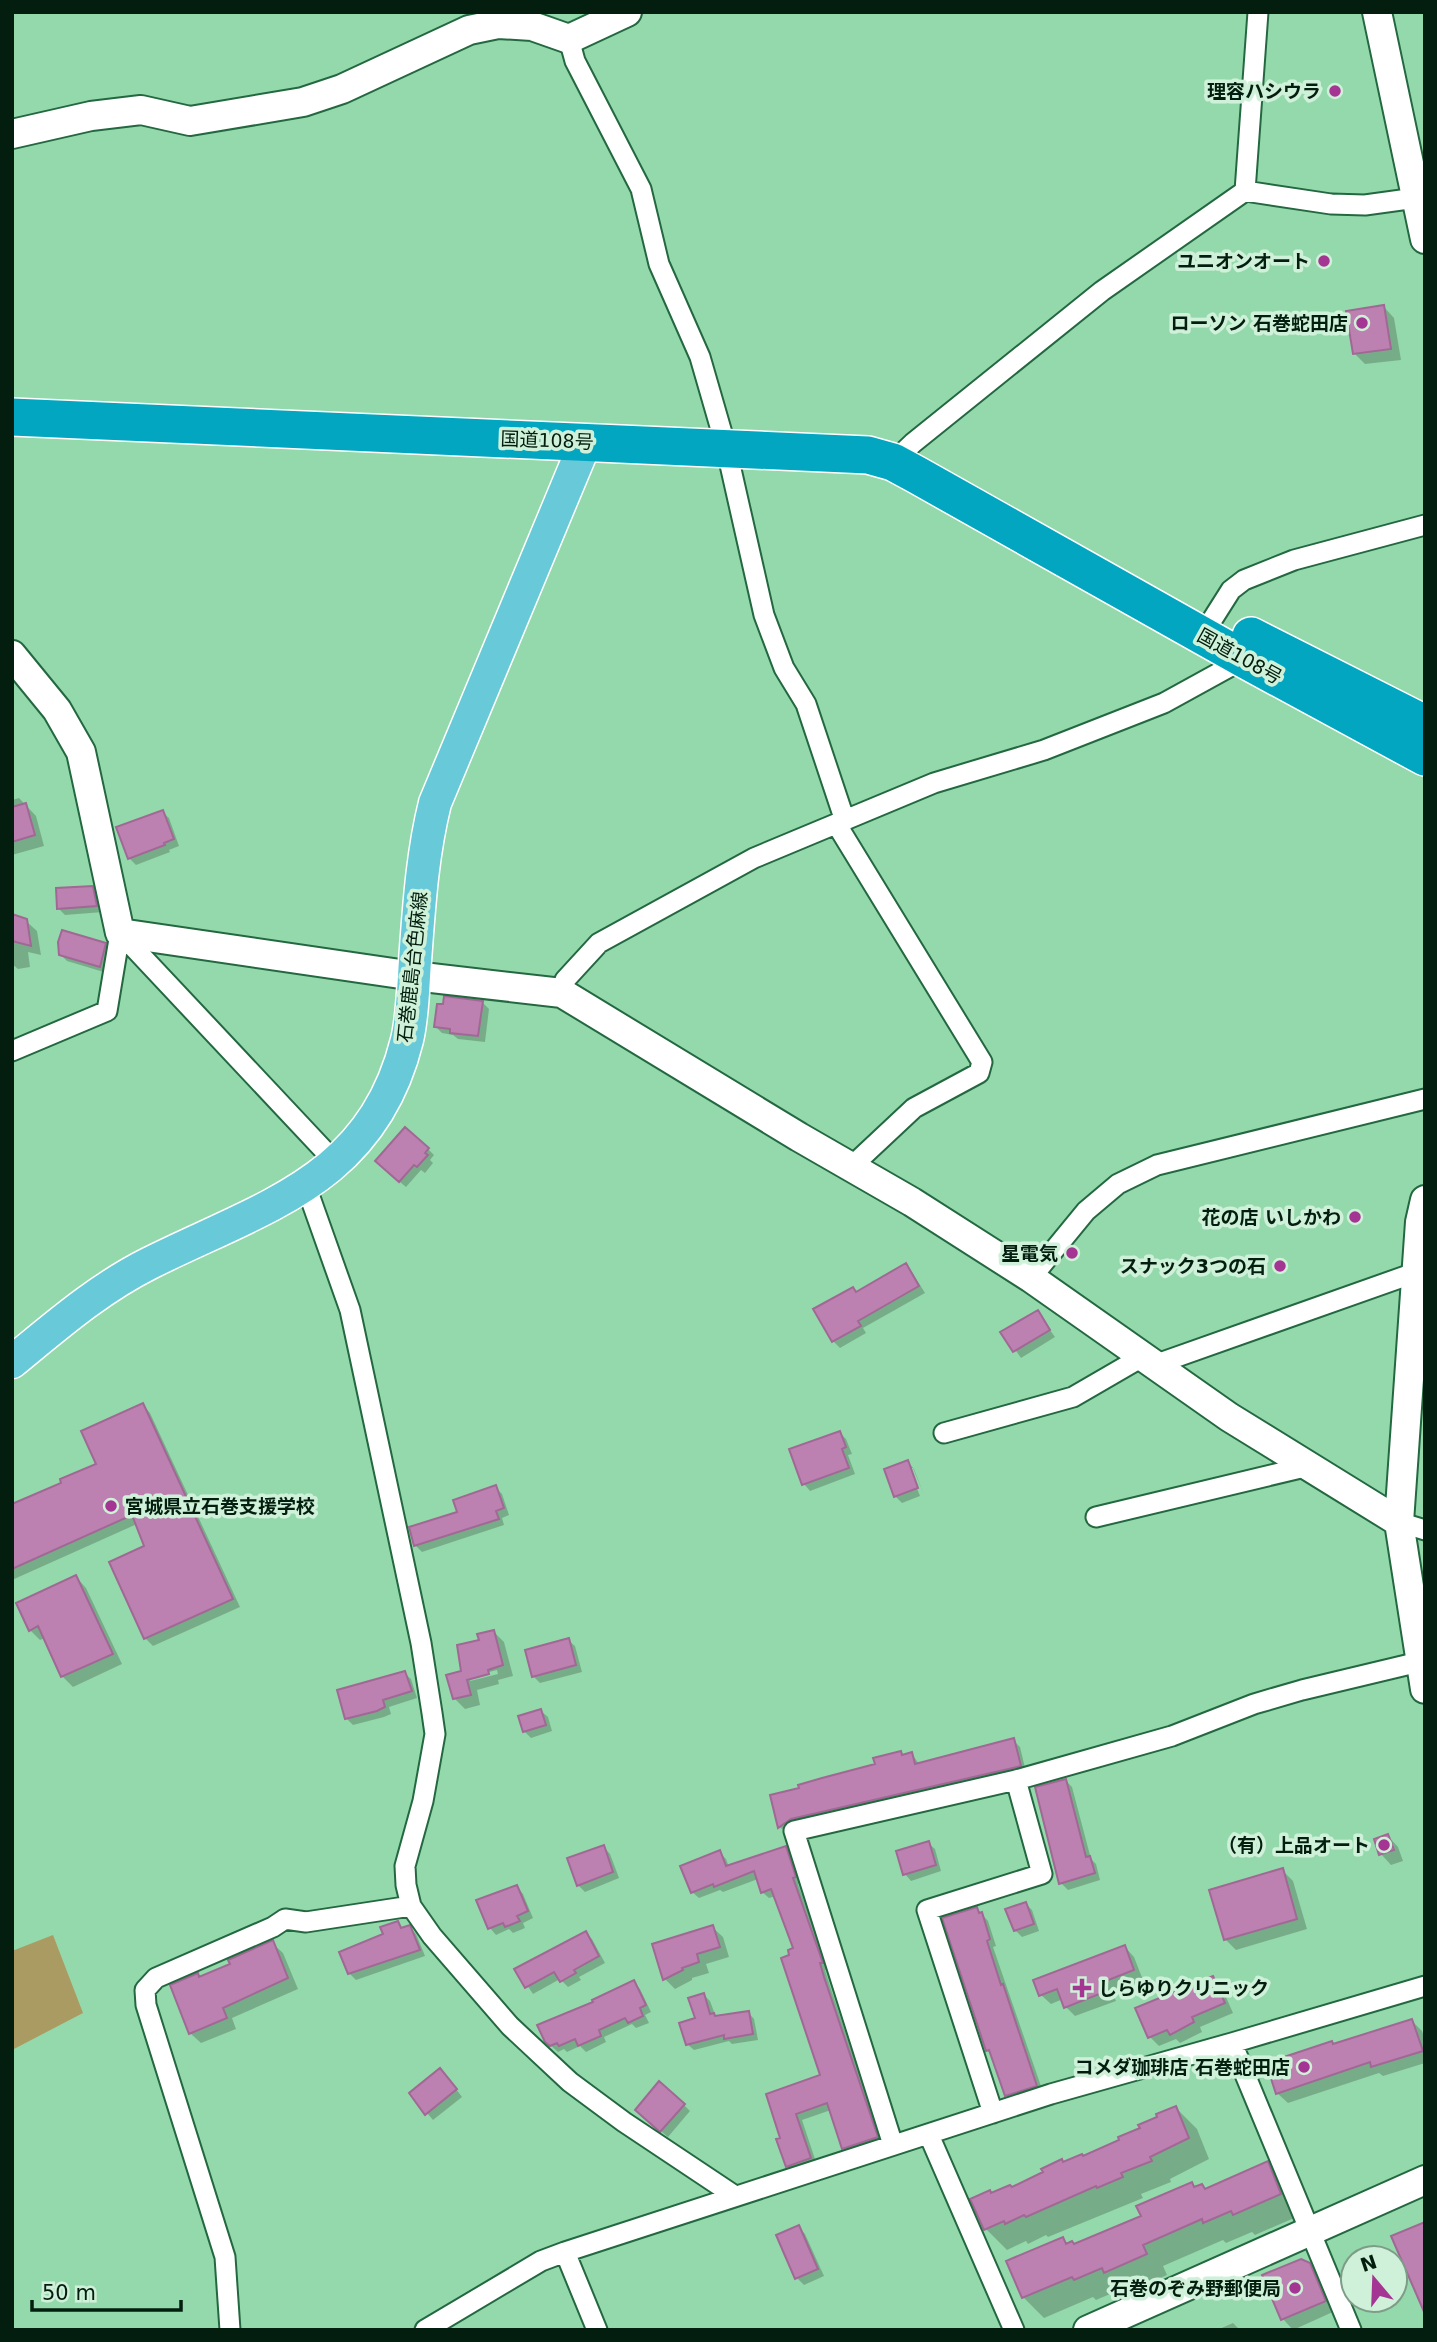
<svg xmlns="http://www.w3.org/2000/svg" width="1437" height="2342" font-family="'DejaVu Sans','Noto Sans JP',sans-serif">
<rect width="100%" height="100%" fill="#94d9ab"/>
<path fill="#aa9b63" d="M 53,1935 L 83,2013 L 12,2050 L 12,1951 Z"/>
<path fill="#0003" fill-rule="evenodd" d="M 1384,307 L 1394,318 L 1401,360 L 1365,364 L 1354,353 Z
M 19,798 L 36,816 L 44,846 L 12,855 L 12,800 Z
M 162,812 L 169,818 L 179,846 L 169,850 L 170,852 L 136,865 L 129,858 Z
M 92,888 L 99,895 L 103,912 L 65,915 L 58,908 Z
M 12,918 L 26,921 L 37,931 L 41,955 L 28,952 L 30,967 L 18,969 L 12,964 Z
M 105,944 L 112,951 L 107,973 L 67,961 L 60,954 Z
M 482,1002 L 489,1009 L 485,1042 L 458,1039 L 453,1035 L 442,1033 L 435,1026 Z
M 428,1149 L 434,1155 L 430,1160 L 433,1163 L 425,1173 L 421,1170 L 406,1187 L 383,1168 Z
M 906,1265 L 912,1272 L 925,1293 L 863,1328 L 866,1333 L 840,1348 L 833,1341 L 853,1289 L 857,1293 Z
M 1037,1312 L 1055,1337 L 1021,1358 L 1003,1332 Z
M 143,1405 L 150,1413 L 240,1607 L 153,1646 L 145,1638 L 147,1547 L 137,1524 L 12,1580 L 12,1506 L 64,1484 L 98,1465 Z
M 840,1433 L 846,1439 L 852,1454 L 848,1455 L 855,1474 L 810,1491 L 804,1484 Z
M 908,1462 L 914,1469 L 924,1495 L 913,1468 L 909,1468 L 920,1496 L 902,1503 L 895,1496 Z
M 495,1487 L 502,1494 L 509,1515 L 502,1518 L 504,1525 L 422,1552 L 415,1545 Z
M 76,1577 L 86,1588 L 122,1664 L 73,1687 L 62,1676 L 45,1638 L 40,1640 L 30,1630 Z
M 494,1632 L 504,1642 L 513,1676 L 498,1680 L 499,1684 L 477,1690 L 480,1705 L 465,1709 L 454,1698 L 463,1672 L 481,1641 ZM 497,1670 L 498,1674 L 470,1681 L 470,1677 Z
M 568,1640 L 575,1646 L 582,1672 L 540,1683 L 533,1676 Z
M 404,1673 L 411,1679 L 417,1698 L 389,1707 L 391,1714 L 384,1717 L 353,1725 L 346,1718 Z
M 541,1711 L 548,1717 L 552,1731 L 531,1738 L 524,1731 Z
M 1013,1740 L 1020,1747 L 1026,1772 L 786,1833 L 780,1827 L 772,1796 L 877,1766 L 901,1753 L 904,1756 L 912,1754 L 919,1764 Z
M 1066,1781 L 1072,1787 L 1091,1859 L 1096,1864 L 1100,1880 L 1068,1890 L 1061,1883 Z
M 1388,1836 L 1398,1847 L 1403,1861 L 1391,1865 L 1381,1854 Z
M 928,1843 L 935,1849 L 941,1871 L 911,1881 L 905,1874 Z
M 604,1847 L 610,1854 L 619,1878 L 585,1892 L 578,1885 Z
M 785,1848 L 792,1854 L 801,1883 L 798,1884 L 828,1969 L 825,1970 L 830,1986 L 883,2144 L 850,2155 L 844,2148 L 831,2110 L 802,2120 L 817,2165 L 794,2173 L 787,2166 L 782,2139 L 768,2095 L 822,2076 L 792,1956 L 795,1949 L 776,1896 L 769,1898 L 762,1892 L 758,1879 L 723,1892 L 720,1890 L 699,1898 L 692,1892 L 719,1852 L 726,1859 L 729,1867 Z
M 1282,1870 L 1293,1881 L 1307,1929 L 1236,1950 L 1225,1939 Z
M 517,1887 L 523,1894 L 533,1918 L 523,1923 L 525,1928 L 513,1933 L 509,1929 L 496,1935 L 490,1928 Z
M 1026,1904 L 1032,1910 L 1039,1931 L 1022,1937 L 1015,1930 Z
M 977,1909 L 988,1921 L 996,1946 L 993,1947 L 1043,2092 L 1013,2102 L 1006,2095 L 992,2055 L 987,2050 Z
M 398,1923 L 404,1929 L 409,1927 L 416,1934 L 425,1956 L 356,1980 L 349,1973 Z
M 712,1927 L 723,1937 L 729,1957 L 706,1964 L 709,1973 L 692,1978 L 692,1980 L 675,1989 L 665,1979 Z
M 585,1933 L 592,1939 L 605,1963 L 579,1977 L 581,1980 L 568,1987 L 560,1979 L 533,1994 L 516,1969 Z
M 272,1943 L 283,1953 L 298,1989 L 232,2018 L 236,2029 L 201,2043 L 190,2033 L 198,1975 L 200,1978 L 232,1965 Z
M 1125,1947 L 1134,1957 L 1143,1980 L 1112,1992 L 1116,2001 L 1075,2016 L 1066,2007 L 1063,1999 L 1051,2004 L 1041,1995 Z
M 1213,1978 L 1222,1988 L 1233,2013 L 1200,2027 L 1202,2032 L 1180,2043 L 1176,2039 L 1159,2046 L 1150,2037 Z
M 634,1983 L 640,1989 L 651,2012 L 645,2015 L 649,2023 L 636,2028 L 632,2024 L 604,2037 L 606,2042 L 586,2052 L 580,2046 L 567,2052 L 564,2049 L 558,2052 L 546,2041 L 595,2003 Z
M 704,1995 L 710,2001 L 716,2017 L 748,2012 L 754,2019 L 758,2040 L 732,2044 L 729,2041 L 694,2050 L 687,2044 Z
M 1412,2021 L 1422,2031 L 1425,2039 L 1425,2063 L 1383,2076 L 1379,2073 L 1288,2103 L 1277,2093 L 1334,2046 Z
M 447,2077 L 462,2097 L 433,2120 L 411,2094 Z
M 684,2105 L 690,2111 L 668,2137 L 644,2117 Z
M 1176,2108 L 1197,2129 L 1209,2159 L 1170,2179 L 1171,2182 L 1141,2194 L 1143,2198 L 1048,2237 L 1046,2235 L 1028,2244 L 1026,2241 L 1007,2250 L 986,2229 L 992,2195 L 1012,2189 L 1064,2164 L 1084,2158 L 1142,2129 Z
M 1267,2164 L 1289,2185 L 1301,2215 L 1255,2235 L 1252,2232 L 1226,2243 L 1223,2240 L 1163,2266 L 1167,2275 L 1126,2293 L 1122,2289 L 1096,2300 L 1093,2297 L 1044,2318 L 1023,2297 L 1062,2239 L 1068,2244 L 1075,2246 L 1143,2217 L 1192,2184 L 1196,2189 L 1206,2190 Z
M 798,2227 L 805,2234 L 824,2276 L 804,2285 L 797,2278 Z
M 1309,2265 L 1320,2276 L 1335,2311 L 1293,2330 L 1283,2319 Z
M 1233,2323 L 1240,2330 L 1217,2330 Z"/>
<path fill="#bc81b0" stroke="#a16895" stroke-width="2" d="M 1384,305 L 1391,349 L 1353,354 L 1346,311 Z
M 26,803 L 35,835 L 12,842 L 12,807 Z
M 163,810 L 174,839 L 164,843 L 165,845 L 128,859 L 116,827 Z
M 93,886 L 97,906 L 57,909 L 56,888 Z
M 12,914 L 27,919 L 31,946 L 12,941 Z
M 62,930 L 106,943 L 100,967 L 59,955 L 58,942 Z
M 444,996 L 483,1001 L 478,1036 L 450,1033 L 450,1029 L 434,1027 L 437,1004 L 443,1004 Z
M 405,1127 L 429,1148 L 425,1153 L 428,1155 L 417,1167 L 414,1165 L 399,1182 L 375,1161 Z
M 906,1263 L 919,1286 L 858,1321 L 861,1326 L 832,1342 L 813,1309 L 853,1287 L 856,1292 Z
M 1038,1310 L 1050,1330 L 1013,1352 L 1000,1332 Z
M 143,1403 L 233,1599 L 144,1639 L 109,1562 L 144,1546 L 132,1515 L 12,1569 L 12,1504 L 61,1483 L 60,1479 L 96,1464 L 81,1431 Z
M 840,1431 L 846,1447 L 842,1449 L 849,1468 L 802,1485 L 789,1449 Z
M 908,1460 L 918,1488 L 894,1497 L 884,1469 Z
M 496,1485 L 504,1508 L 496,1511 L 499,1519 L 414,1546 L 409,1527 L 457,1512 L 453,1500 Z
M 76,1575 L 113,1654 L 61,1677 L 38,1626 L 29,1631 L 16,1603 Z
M 494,1630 L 503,1665 L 488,1670 L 489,1674 L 467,1680 L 471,1695 L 453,1699 L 446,1675 L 461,1671 L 457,1645 L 479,1640 L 477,1634 Z
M 569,1638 L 576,1665 L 532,1677 L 525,1650 Z
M 405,1671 L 412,1691 L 383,1700 L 385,1707 L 377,1711 L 345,1719 L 337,1690 Z
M 541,1709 L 546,1725 L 523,1732 L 518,1716 Z
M 1014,1738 L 1021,1766 L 791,1819 L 778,1828 L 770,1795 L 799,1788 L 798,1785 L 822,1778 L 875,1764 L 873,1758 L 901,1751 L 902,1755 L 912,1752 L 915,1764 Z
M 1066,1779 L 1086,1857 L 1090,1856 L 1095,1873 L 1059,1884 L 1035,1787 Z
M 1388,1834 L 1394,1850 L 1379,1855 L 1374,1839 Z
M 929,1841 L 936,1865 L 903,1875 L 896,1851 Z
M 604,1845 L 613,1872 L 577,1886 L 567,1858 Z
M 786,1846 L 796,1877 L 793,1878 L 823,1963 L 820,1963 L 824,1977 L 878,2137 L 842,2149 L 827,2103 L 796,2114 L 811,2158 L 786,2167 L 776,2139 L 780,2138 L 766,2094 L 820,2075 L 781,1958 L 789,1955 L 788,1950 L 793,1948 L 771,1889 L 761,1893 L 754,1871 L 714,1887 L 713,1884 L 691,1893 L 680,1866 L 720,1850 L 726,1866 Z
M 1283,1868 L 1297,1919 L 1224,1940 L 1209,1890 Z
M 517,1885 L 528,1911 L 517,1916 L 520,1921 L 505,1927 L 503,1923 L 488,1929 L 476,1900 Z
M 1026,1902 L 1034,1924 L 1014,1931 L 1005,1909 Z
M 977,1907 L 979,1913 L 982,1912 L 990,1939 L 987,1941 L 1001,1985 L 1003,1984 L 1037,2086 L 1005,2096 L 989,2050 L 986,2051 L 942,1918 Z
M 398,1921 L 401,1928 L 410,1925 L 420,1950 L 348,1974 L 339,1952 L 383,1934 L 380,1927 Z
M 713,1925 L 720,1947 L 697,1954 L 699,1962 L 682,1968 L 683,1970 L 663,1980 L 652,1944 Z
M 586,1931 L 599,1956 L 574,1970 L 576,1973 L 560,1982 L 554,1972 L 525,1988 L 514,1969 Z
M 273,1940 L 288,1978 L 223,2008 L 227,2018 L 189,2034 L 170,1985 L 198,1973 L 199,1977 L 230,1964 L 228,1960 Z
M 1125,1945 L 1134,1970 L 1103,1982 L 1107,1991 L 1064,2008 L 1057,1989 L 1039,1996 L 1033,1980 Z
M 1213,1976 L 1225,2003 L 1192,2017 L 1194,2022 L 1170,2035 L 1167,2030 L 1148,2038 L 1135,2008 Z
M 634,1980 L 646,2005 L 640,2008 L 643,2016 L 628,2023 L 625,2018 L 599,2030 L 601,2036 L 578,2046 L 575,2039 L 559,2046 L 557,2043 L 550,2046 L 545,2042 L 537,2025 L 593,2002 L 592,2000 Z
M 704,1993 L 710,2014 L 714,2013 L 715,2016 L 749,2011 L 753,2034 L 724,2039 L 724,2035 L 686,2045 L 679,2023 L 695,2018 L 688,1998 Z
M 1412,2019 L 1423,2051 L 1371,2067 L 1370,2062 L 1276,2094 L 1266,2063 L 1332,2041 L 1333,2044 Z
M 440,2068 L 457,2089 L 425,2115 L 409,2093 Z
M 659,2081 L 685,2104 L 660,2132 L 635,2110 Z
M 1176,2106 L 1189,2138 L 1150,2157 L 1152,2161 L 1121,2173 L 1123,2177 L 1097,2188 L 1096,2186 L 1026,2217 L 1024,2215 L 1005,2224 L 1004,2221 L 984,2230 L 970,2199 L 990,2190 L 991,2193 L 1010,2185 L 1012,2187 L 1043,2172 L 1041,2169 L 1062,2159 L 1063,2162 L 1082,2154 L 1083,2156 L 1119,2140 L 1118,2137 L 1140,2128 L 1138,2125 L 1157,2117 L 1156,2114 Z
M 1268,2161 L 1281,2194 L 1233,2215 L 1231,2211 L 1203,2223 L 1202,2219 L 1143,2245 L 1147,2254 L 1104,2273 L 1102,2268 L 1074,2280 L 1072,2277 L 1022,2298 L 1006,2261 L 1063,2237 L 1066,2244 L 1072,2241 L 1074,2244 L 1141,2216 L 1136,2206 L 1192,2182 L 1194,2187 L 1202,2184 L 1205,2189 Z
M 1425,2222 L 1425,2314 L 1391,2236 Z
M 799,2225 L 818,2269 L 795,2279 L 776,2235 Z
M 1301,2259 L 1310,2263 L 1326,2301 L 1281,2320 L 1262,2275 Z"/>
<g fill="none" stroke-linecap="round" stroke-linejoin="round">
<g stroke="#236840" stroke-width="23">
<path id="street" d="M 569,39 L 575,61 L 641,189 L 659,264 L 700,357 L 726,447 L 764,615 L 784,668 L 806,704 L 845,821
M 1245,191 L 1331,204 L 1365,205 L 1416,198
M 893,462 L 913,443 L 1102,291 L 1245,191 L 1258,12
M 1212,620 L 1231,590 L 1244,580 L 1294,560 L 1425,525
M 837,825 L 982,1062 L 979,1073 L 914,1108 L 851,1167
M 120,933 L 336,1163
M 562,993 L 565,980 L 599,943 L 754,858 L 934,783 L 1044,750 L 1164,703 L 1244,659
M 12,1051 L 107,1011 L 120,933
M 306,1186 L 350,1310 L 421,1643 L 432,1713 L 435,1734 L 423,1801 L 405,1866 L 406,1885 L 411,1906 L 432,1936 L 510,2026 L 570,2082 L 624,2122 L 735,2196
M 1031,1278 L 1086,1211 L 1118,1184 L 1157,1165 L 1425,1099
M 1154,1365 L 1417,1272
M 944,1433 L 1073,1397 L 1142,1357
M 1096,1517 L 1309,1466
M 1399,1522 L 1425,1530
M 1016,1780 L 1172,1736 L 1254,1704 L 1302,1690 L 1419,1662
M 1232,2043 L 1351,2330
M 929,2135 L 1014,2330
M 893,2145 L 794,1831 L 1016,1780 L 1042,1874 L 927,1910 L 993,2113
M 565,2252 L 597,2330
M 230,2330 L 225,2257 L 146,2005 L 145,1990 L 156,1978 L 273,1927 L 285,1919 L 306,1922 L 411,1906
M 425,2330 L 541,2261 L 565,2252 L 1051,2094 L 1232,2043 L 1425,1986"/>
</g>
<g stroke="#236840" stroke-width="32">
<path id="secondary" d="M 1377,12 L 1425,239
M 12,134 L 91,116 L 141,110 L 190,121 L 303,102 L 342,89 L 469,30 L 498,24 L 532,26 L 569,39 L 627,12
M 12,655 L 57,710 L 81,752 L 120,933 L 414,976 L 562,993 L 799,1137 L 912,1202 L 1031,1278 L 1229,1417 L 1399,1522
M 1425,1200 L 1420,1222 L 1399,1522 L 1425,1689
M 1088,2330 L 1425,2180"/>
</g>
<g stroke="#fff" stroke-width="35">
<path id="primary" d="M 12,1362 C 56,1326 98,1289 150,1263 C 264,1206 372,1181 407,1040 C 413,1015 413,987 415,961 C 419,908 422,855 435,803 L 586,441"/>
</g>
<g stroke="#fff" stroke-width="40">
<path id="highway" d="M 12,417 L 868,455 L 893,462 L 917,475 L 1244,659 L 1425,757
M 1251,636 L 1425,724"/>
</g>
<use href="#street" stroke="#fff" stroke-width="19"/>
<use href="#secondary" stroke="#fff" stroke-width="28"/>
<use href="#primary" stroke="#68cad9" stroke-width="32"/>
<use href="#highway" stroke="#03a6c0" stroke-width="37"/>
</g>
<g fill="#a43593" stroke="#d0f1d9" stroke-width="2.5">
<circle cx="1335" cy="91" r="7"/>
<circle cx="1324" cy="261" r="7"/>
<circle cx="1362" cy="323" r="7"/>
<circle cx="1355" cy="1217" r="7"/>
<circle cx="1072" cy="1253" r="7"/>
<circle cx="1280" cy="1266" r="7"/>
<circle cx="111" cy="1506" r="7"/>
<circle cx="1384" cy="1845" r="7"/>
<path d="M1078.5 1977.5h7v7h7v7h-7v7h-7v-7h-7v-7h7z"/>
<circle cx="1304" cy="2067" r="7"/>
<circle cx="1295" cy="2288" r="7"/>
</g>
<g text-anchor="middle" stroke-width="7" stroke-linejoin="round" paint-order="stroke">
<g font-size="19" font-weight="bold" fill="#031e0e" stroke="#d0f1d9" text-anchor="end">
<text x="1321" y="98">理容ハシウラ</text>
<text x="1310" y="268">ユニオンオート</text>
<text x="1348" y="330">ローソン 石巻蛇田店</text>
<text x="1341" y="1224">花の店 いしかわ</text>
<text x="1058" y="1260">星電気</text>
<text x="1266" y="1273">スナック3つの石</text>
<text x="125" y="1513" text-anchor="start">宮城県立石巻支援学校</text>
<text x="1370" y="1852">（有）上品オート</text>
<text x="1098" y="1995" text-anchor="start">しらゆりクリニック</text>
<text x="1290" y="2074">コメダ珈琲店 石巻蛇田店</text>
<text x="1281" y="2295">石巻のぞみ野郵便局</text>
</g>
<g font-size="19" fill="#031e0e" stroke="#d0f1d9">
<text transform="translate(547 440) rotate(2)" y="7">国道108号</text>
<text transform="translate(1240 656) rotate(29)" y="7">国道108号</text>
<text transform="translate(412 967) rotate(-84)" y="7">石巻鹿島台色麻線</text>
</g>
</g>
<rect width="1437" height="2342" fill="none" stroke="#031e0e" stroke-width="28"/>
<g transform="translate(1374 2279) rotate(341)"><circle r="33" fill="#d0f1d9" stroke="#7e9d88" stroke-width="2"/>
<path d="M0-5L12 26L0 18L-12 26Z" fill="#a43593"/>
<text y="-10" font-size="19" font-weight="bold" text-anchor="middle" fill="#031e0e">N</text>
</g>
<path d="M32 2300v10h149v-10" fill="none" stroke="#031e0e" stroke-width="3.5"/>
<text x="42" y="2300" font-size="21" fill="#031e0e" stroke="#d0f1d9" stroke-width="5" paint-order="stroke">50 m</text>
</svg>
